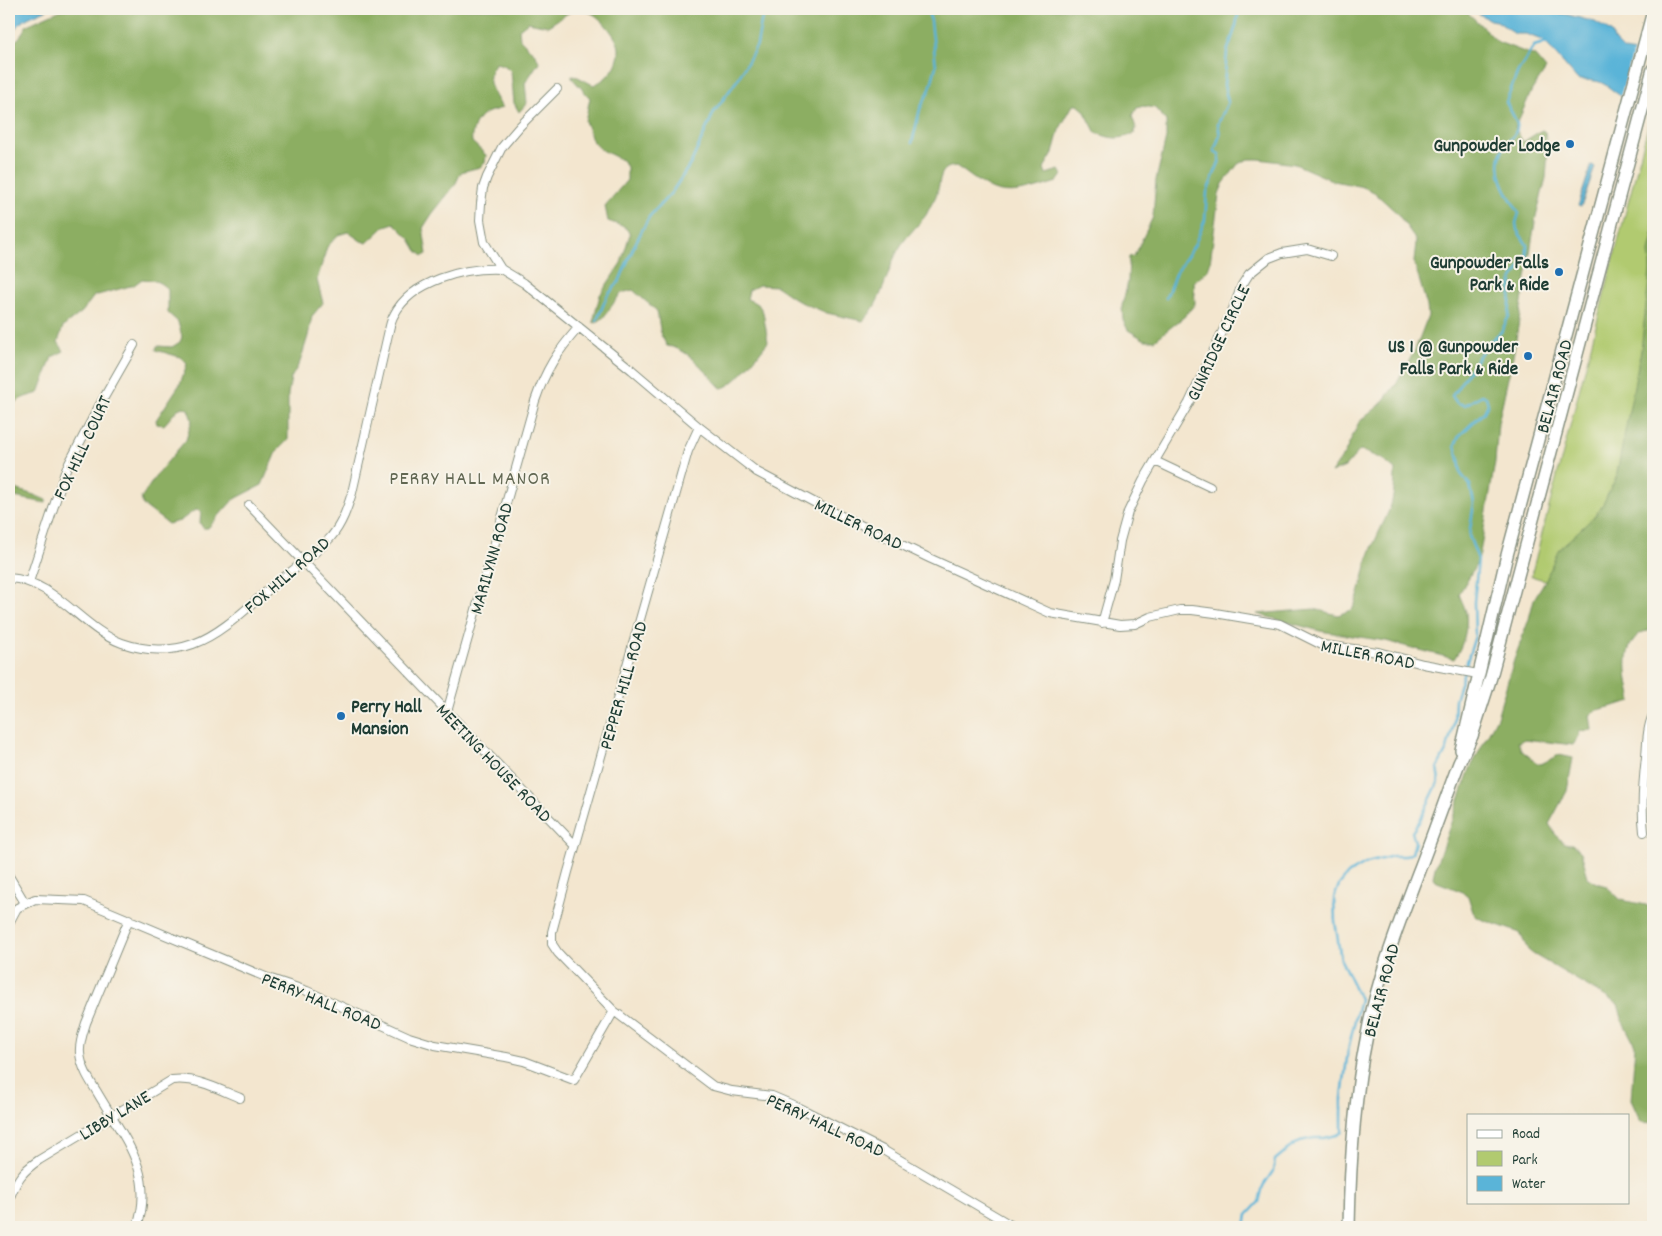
<svg xmlns="http://www.w3.org/2000/svg" width="1662" height="1236" font-family="Dekko,sans-serif">
<rect width="100%" height="100%" fill="#f7f3e8"/>
<filter id="ink" filterUnits="userSpaceOnUse"><feTurbulence type="fractalNoise" baseFrequency=".02" numOctaves="2"/><feDisplacementMap in="SourceGraphic" scale="10" xChannelSelector="R" yChannelSelector="G"/><feConvolveMatrix kernelMatrix="1 2 1 2 8 2 1 2 1" color-interpolation-filters="sRGB"/></filter>
<filter id="wash" filterUnits="userSpaceOnUse"><feTurbulence type="fractalNoise" baseFrequency=".0096" numOctaves="4" result="noise"/><feDisplacementMap in="SourceGraphic" scale="20" xChannelSelector="R" yChannelSelector="G"/><feGaussianBlur stdDeviation="1.12" result="paint"/><feColorMatrix in="noise" values="0 0 0 0 0 0 0 0 0 0 0 0 0 0 0 0 0 1.4 0 .05"/><feComposite in="paint" operator="in"/></filter>
<g filter="url(#wash)">
<rect width="100%" height="100%" fill="#f3e6cf"/>
<path fill="#b1ca70" stroke="#688452" d="M 1653,107 L 1653,613 L 1531,576 Z"/>
<path fill="#8cae62" stroke="#56764b" d="M 63,9 L 1464,9 L 1498,42 L 1535,56 L 1546,69 L 1532,90 L 1515,128 L 1523,142 L 1542,130 L 1545,132 L 1548,150 L 1546,178 L 1536,216 L 1514,351 L 1498,423 L 1495,462 L 1480,553 L 1477,563 L 1459,594 C 1461,600 1465,607 1466,613 C 1468,629 1463,646 1454,659 L 1386,641 L 1320,631 L 1257,614 L 1314,609 L 1338,615 L 1352,610 C 1361,594 1363,576 1368,558 C 1374,541 1383,525 1390,508 C 1394,497 1395,483 1395,470 L 1382,459 L 1360,450 L 1345,467 L 1331,473 L 1345,453 L 1359,422 L 1380,405 L 1397,383 L 1415,350 L 1428,316 L 1427,306 L 1414,262 L 1416,242 L 1412,234 L 1397,213 L 1374,192 L 1363,187 L 1334,181 L 1295,164 L 1259,159 L 1248,159 L 1238,164 L 1223,184 L 1219,194 L 1210,263 L 1208,270 L 1194,282 L 1195,304 L 1185,316 L 1155,340 L 1145,340 L 1128,330 L 1123,320 L 1122,306 L 1128,282 L 1129,257 L 1134,256 L 1153,217 L 1156,180 L 1166,138 L 1166,121 L 1155,108 L 1143,106 L 1137,108 L 1132,116 L 1136,128 L 1134,134 C 1118,140 1113,139 1096,133 L 1084,110 L 1078,105 L 1073,105 L 1059,130 L 1053,153 L 1044,168 L 1046,174 L 1059,170 L 1062,175 L 1057,182 C 1036,188 1010,199 989,188 C 977,182 967,173 956,166 C 936,167 942,184 935,198 C 932,203 929,209 926,215 C 917,227 904,238 897,252 C 886,274 882,303 863,321 L 827,313 L 798,301 L 776,286 L 759,285 L 749,290 L 747,299 L 758,304 L 763,312 L 768,342 C 758,354 735,387 721,388 C 705,372 690,349 667,346 L 661,335 L 657,311 L 633,290 L 621,293 L 603,318 L 596,323 L 593,322 L 600,295 L 621,263 L 630,234 L 625,227 L 608,221 L 605,206 L 627,180 L 627,167 L 622,160 L 600,149 L 593,142 L 585,121 L 590,98 L 572,78 L 572,76 L 578,77 L 593,85 C 607,80 620,66 619,49 C 619,39 601,17 591,13 C 588,11 579,10 576,10 C 569,11 555,22 548,26 L 528,22 L 519,29 L 520,39 L 536,55 L 539,62 L 525,83 L 527,103 L 519,112 L 514,103 L 511,71 L 504,65 L 496,63 C 482,78 494,93 502,108 C 489,112 482,112 475,125 C 473,131 471,135 472,142 L 486,155 L 485,163 L 480,167 L 461,172 L 455,185 L 432,214 L 423,228 L 427,254 L 423,256 L 417,251 L 410,239 L 394,223 L 385,226 L 367,243 L 361,241 L 348,232 L 338,235 L 327,247 L 317,280 L 323,303 L 312,316 L 308,336 L 300,362 L 291,378 L 288,394 L 288,440 L 276,452 L 262,485 L 233,500 L 208,528 L 203,528 L 200,523 L 201,511 L 195,510 L 180,521 L 168,524 L 143,505 L 141,498 L 158,473 L 186,440 L 192,420 L 188,409 L 183,407 L 178,409 L 164,425 L 157,424 L 156,420 L 180,384 L 187,364 L 180,357 L 156,350 L 157,346 L 172,347 L 180,342 L 182,337 L 178,322 L 168,313 L 168,290 C 160,281 154,280 142,279 L 134,285 L 94,296 L 82,312 L 63,327 L 58,342 L 64,351 L 52,357 L 39,393 C 26,397 18,397 11,409 L 14,423 L 9,431 L 9,46 L 19,38 L 27,25 Z
M 1653,234 L 1653,630 C 1650,631 1644,631 1641,633 C 1619,647 1628,681 1632,701 L 1598,710 L 1590,715 L 1592,730 L 1579,731 L 1579,736 L 1573,745 L 1525,739 L 1518,742 L 1521,750 L 1537,763 L 1541,764 L 1559,755 L 1573,758 L 1567,791 L 1549,824 C 1555,833 1560,845 1572,844 L 1581,852 L 1588,877 L 1592,881 L 1606,886 L 1621,900 L 1646,905 L 1653,909 L 1653,1123 L 1641,1122 L 1631,1100 L 1635,1045 L 1623,1022 L 1618,1004 L 1533,954 L 1528,950 L 1520,933 L 1478,918 L 1473,912 L 1468,896 L 1463,892 L 1435,881 L 1433,877 L 1435,868 L 1470,769 L 1497,717 L 1514,660 L 1529,619 L 1534,599 L 1546,579 L 1558,550 L 1594,517 L 1603,504 L 1616,478 L 1641,350 L 1650,270 L 1649,252 Z
M 9,487 L 34,495 L 46,500 L 46,503 L 9,496 Z"/>
<path fill="#5ab4d8" stroke="#3c7886" d="M 9,9 L 48,9 C 29,18 20,18 9,38 Z
M 1470,9 L 1538,9 L 1553,13 L 1565,14 L 1595,22 L 1605,28 L 1612,33 L 1614,40 L 1624,50 L 1653,55 L 1621,96 C 1612,91 1605,82 1595,81 C 1589,80 1583,80 1578,80 L 1544,41 L 1526,34 L 1515,34 L 1497,21 L 1490,20 Z
M 1591,166 L 1595,167 L 1581,207 L 1578,206 Z"/>
<path fill="#f3e6cf" d="M 1634,50 L 1653,53 L 1653,104 L 1620,98 Z"/>
<g fill="none" stroke-linecap="round" stroke-linejoin="round">
<path stroke="#5ab4d8" stroke-width="2.5" d="M 912,143 L 920,109 L 930,89 L 936,66 L 931,21 L 927,9
M 1166,298 L 1175,274 L 1194,246 L 1205,220 L 1207,192 L 1220,160 L 1219,154 L 1214,151 L 1220,135 L 1218,124 L 1228,102 L 1224,85 L 1227,52 L 1236,26 L 1239,9
M 597,320 L 607,296 L 619,282 L 634,246 L 649,217 L 672,192 L 691,163 L 714,112 L 738,79 L 757,45 L 761,22 L 765,9
M 1245,1227 L 1247,1215 L 1259,1202 L 1263,1186 L 1273,1171 L 1275,1160 L 1287,1150 L 1300,1141 L 1314,1138 L 1324,1138 L 1337,1135 L 1342,1132 L 1342,1098 L 1348,1050 L 1360,999 L 1341,960 L 1335,921 L 1334,898 L 1339,885 L 1348,874 L 1367,863 L 1393,856 L 1406,856 L 1412,853 L 1415,842 L 1412,832 L 1419,822 L 1439,781 L 1437,768 L 1447,749 L 1454,723 L 1455,700 L 1475,636 L 1474,602 L 1478,559 L 1469,536 L 1474,503 L 1470,485 L 1461,474 L 1459,459 L 1455,446 L 1459,436 L 1484,412 L 1488,404 L 1486,397 L 1482,395 L 1465,405 L 1457,403 L 1452,396 L 1487,344 L 1501,332 L 1509,316 L 1512,280 L 1527,257 L 1527,245 L 1517,230 L 1516,223 L 1519,213 C 1507,194 1491,169 1504,147 C 1508,140 1519,133 1517,124 C 1515,117 1509,109 1506,102 L 1518,71 L 1534,46 L 1547,42"/>
</g>
</g>
<g filter="url(#ink)">
<g fill="none" stroke-linecap="round" stroke-linejoin="round">
<g stroke="#899282" stroke-width="10">
<path id="minor" d="M 557,89 L 520,126 L 502,147 L 487,177 L 483,188 L 481,203 L 480,220 L 484,242 L 501,269 L 524,283 L 564,315 L 632,370 L 699,427 L 757,472 L 823,507 L 929,558 L 1050,613 L 1120,625 L 1135,624 L 1150,617 L 1180,610 L 1192,610 L 1215,613 L 1280,624 L 1322,645 L 1378,652 L 1423,664 L 1478,674
M 699,427 L 688,451 L 568,872 L 552,932 L 552,944 L 558,953 L 614,1011 L 713,1086 L 732,1091 L 772,1096 L 800,1108 L 883,1150 L 1014,1227
M 1155,461 L 1210,487
M 249,505 L 575,845
M 9,578 C 56,581 82,629 122,643 C 145,651 171,652 193,644 C 222,634 250,605 273,586 C 292,570 314,556 331,537 C 342,524 347,509 352,493 L 389,330 C 390,326 391,320 394,315 C 411,281 465,267 501,269
M 29,582 L 66,469 L 98,408 L 134,345
M 1102,623 L 1114,580 L 1120,541 L 1128,512 L 1143,481 L 1189,403 L 1233,309 L 1242,285 L 1249,274 L 1269,258 L 1282,253 L 1307,249 L 1331,256
M 447,712 L 535,401 C 546,369 557,352 579,327
M 1644,832 C 1641,806 1643,782 1646,757 C 1647,743 1647,728 1653,715
M 9,876 L 25,903
M 129,919 L 86,1023 C 83,1033 79,1043 80,1053 C 81,1067 90,1081 97,1092 C 123,1137 156,1172 137,1227
M 9,923 L 17,908 L 35,899 L 84,901 L 268,978 L 307,991 L 409,1037 L 435,1045 L 506,1057 L 524,1061 L 574,1080 L 614,1011
M 9,1199 C 17,1180 21,1172 39,1160 L 172,1080 C 197,1077 218,1089 240,1098"/>
</g>
<g stroke="#899282" stroke-width="14">
<path id="highway" d="M 1461,750 L 1506,559 L 1653,11
M 1349,1227 C 1350,1164 1354,1098 1367,1035 C 1377,979 1398,926 1418,873 C 1432,837 1445,800 1459,763 L 1472,736 L 1491,677 L 1653,69"/>
</g>
<use href="#minor" stroke="#fff" stroke-width="8"/>
<use href="#highway" stroke="#fff" stroke-width="11"/>
</g>
</g>
<g fill="#1f6fb2" stroke="#f7f3e8" stroke-width="2">
<circle cx="1570" cy="144" r="5"/>
<circle cx="1559" cy="272" r="5"/>
<circle cx="1528" cy="356" r="5"/>
<circle cx="341" cy="716" r="5"/>
</g>
<g text-anchor="middle" stroke-width="4" stroke-linejoin="round" paint-order="stroke">
<g font-size="19" font-weight="bold" fill="#1f3d34" stroke="#f7f3e8" text-anchor="end">
<text x="1560" y="151">Gunpowder Lodge</text>
<text x="1549" y="268">Gunpowder Falls<tspan x="1549" dy="22">Park &amp; Ride</tspan></text>
<text x="1518" y="352">US 1 @ Gunpowder<tspan x="1518" dy="22">Falls Park &amp; Ride</tspan></text>
<text x="351" y="712" text-anchor="start">Perry Hall<tspan x="351" dy="22">Mansion</tspan></text>
</g>
<g font-size="19" fill="#1f3d34" stroke="#f7f3e8">
<text transform="translate(1217 342) rotate(-65)" y="7">GUNRIDGE CIRCLE</text>
<text transform="translate(1553 386) rotate(-75)" y="7">BELAIR ROAD</text>
<text transform="translate(81 447) rotate(-65)" y="7">FOX HILL COURT</text>
<text transform="translate(859 523) rotate(26)" y="7">MILLER ROAD</text>
<text transform="translate(490 558) rotate(-74)" y="7">MARILYNN ROAD</text>
<text transform="translate(286 574) rotate(-41)" y="7">FOX HILL ROAD</text>
<text transform="translate(1368 653) rotate(11)" y="7">MILLER ROAD</text>
<text transform="translate(622 685) rotate(-74)" y="7">PEPPER HILL ROAD</text>
<text transform="translate(495 762) rotate(46)" y="7">MEETING HOUSE ROAD</text>
<text transform="translate(1380 990) rotate(-75)" y="7">BELAIR ROAD</text>
<text transform="translate(322 1000) rotate(22)" y="7">PERRY HALL ROAD</text>
<text transform="translate(114 1114) rotate(-31)" y="7">LIBBY LANE</text>
<text transform="translate(826 1124) rotate(25)" y="7">PERRY HALL ROAD</text>
</g>
<g font-size="20" letter-spacing="1" fill="#616752" stroke="#f7f3e8">
<text x="470" y="484">PERRY HALL MANOR</text>
</g>
</g>
<rect width="1662" height="1236" fill="none" stroke="#f7f3e8" stroke-width="30"/>
<rect x="1467" y="1114" width="162" height="90" fill="#f7f3e8" stroke="#a1aaa0"/>
<rect x="1477" y="1130" width="25" height="8" fill="#ffffff" stroke="#a1aaa0"/>
<text x="1512" y="1138" font-size="15" fill="#1f3d34">Road</text>
<rect x="1477" y="1151" width="25" height="15" fill="#b1ca70" stroke="#a1aaa0"/>
<text x="1512" y="1164" font-size="15" fill="#1f3d34">Park</text>
<rect x="1477" y="1176" width="25" height="15" fill="#5ab4d8" stroke="#a1aaa0"/>
<text x="1512" y="1188" font-size="15" fill="#1f3d34">Water</text>
</svg>
